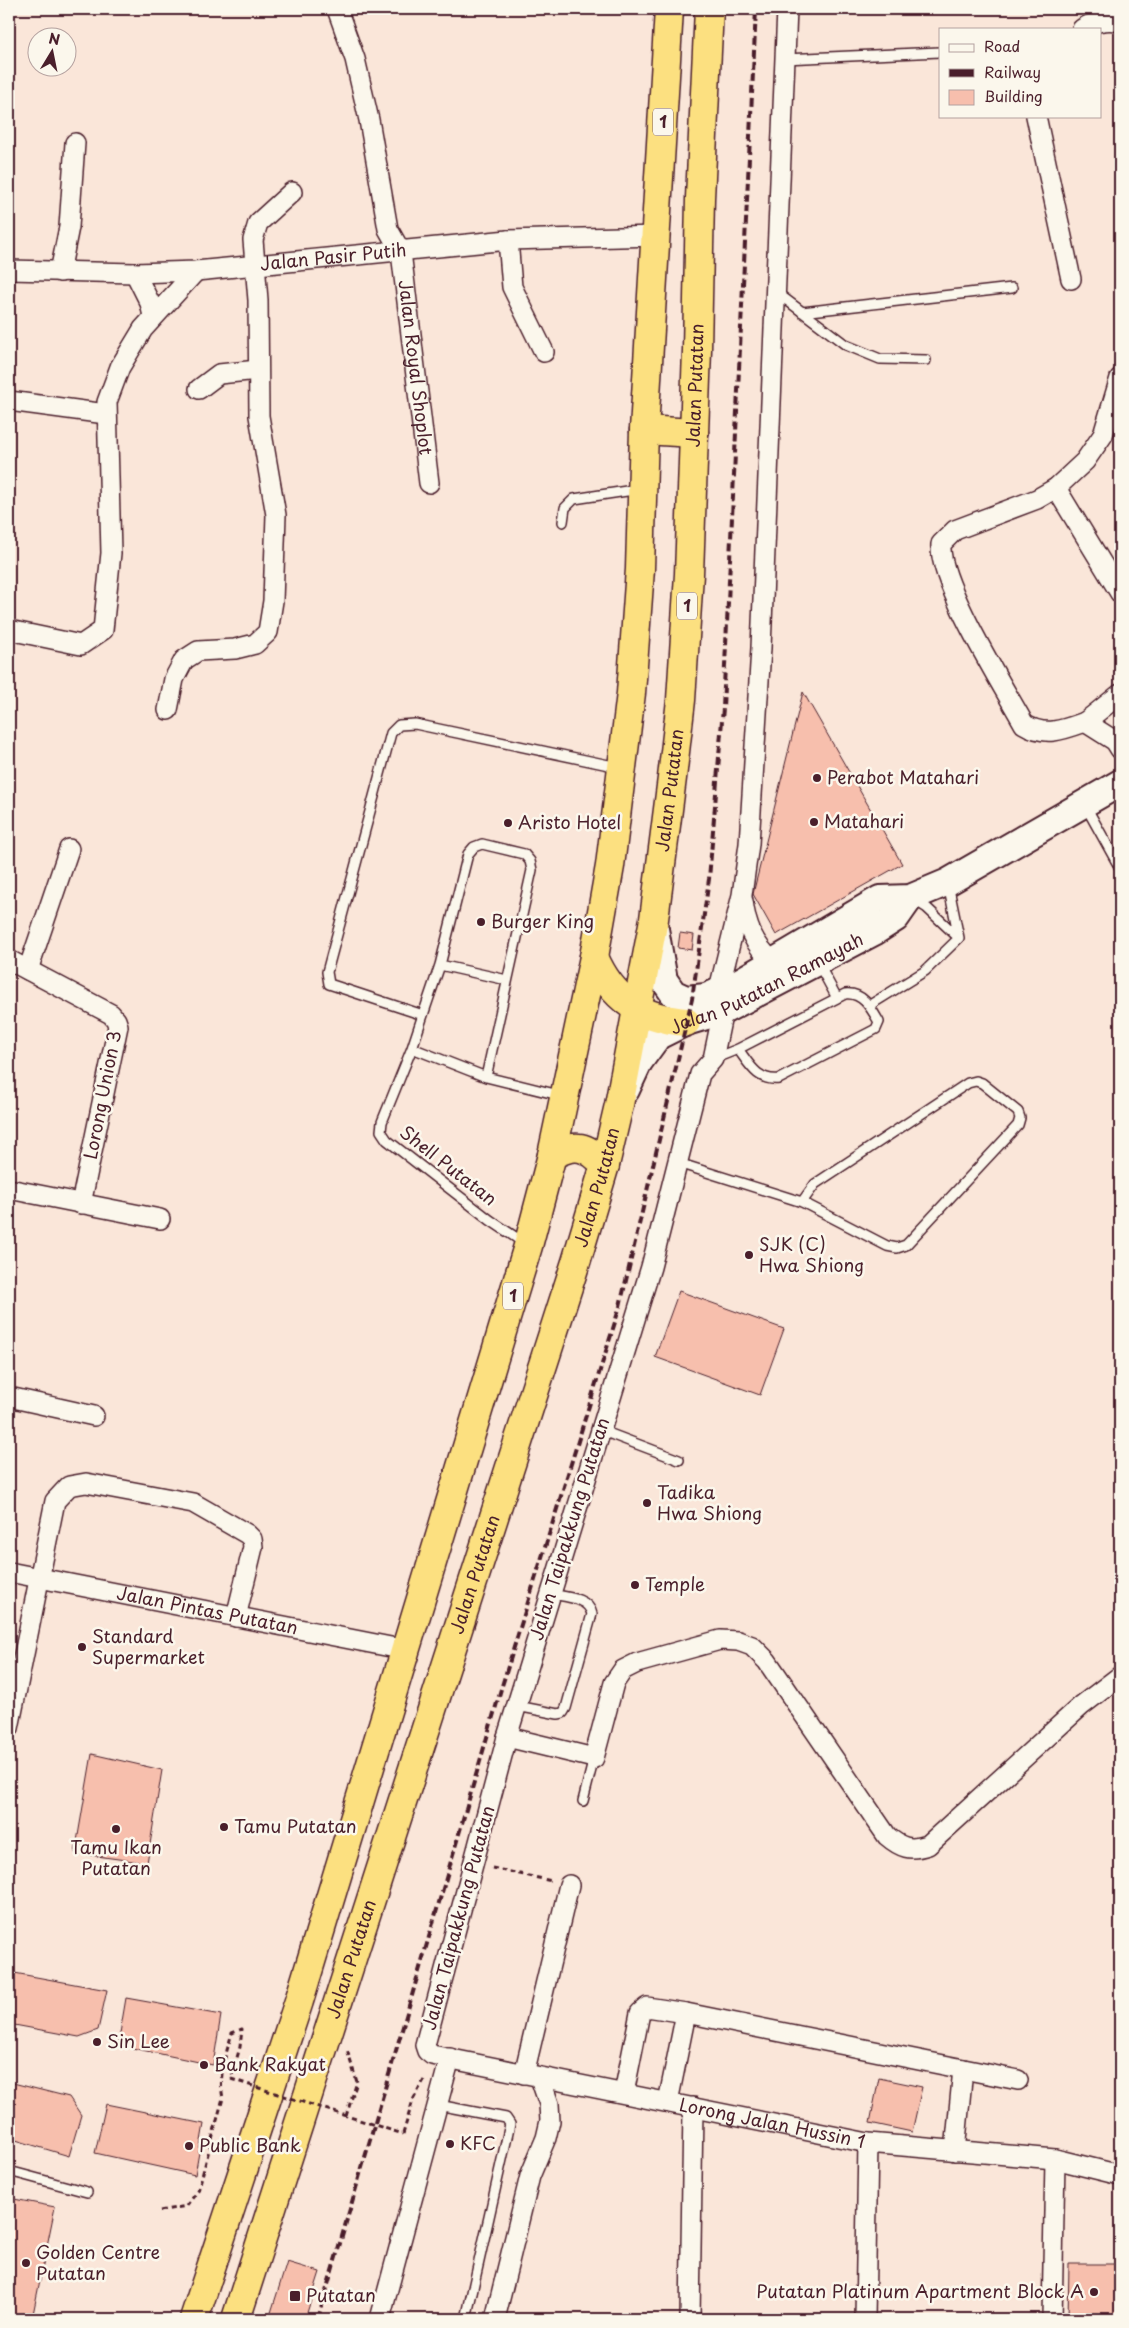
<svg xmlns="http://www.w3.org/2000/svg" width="1129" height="2328" font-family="'Playpen Sans',sans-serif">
<rect width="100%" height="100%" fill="#fae6d9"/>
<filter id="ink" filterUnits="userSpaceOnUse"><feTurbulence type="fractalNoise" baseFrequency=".02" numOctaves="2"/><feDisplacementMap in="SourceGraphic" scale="10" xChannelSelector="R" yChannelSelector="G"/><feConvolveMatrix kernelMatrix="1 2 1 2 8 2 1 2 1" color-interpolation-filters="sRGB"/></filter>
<g filter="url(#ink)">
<path fill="#f7bfad" stroke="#4a1f2b" d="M 803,692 L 902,864 L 776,935 L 753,894 Z
M 680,933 L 694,935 L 692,950 L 678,948 Z
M 679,1291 L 784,1329 L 760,1395 L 655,1357 Z
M 92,1754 L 162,1770 L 147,1863 L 75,1853 Z
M 9,1972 L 107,1990 L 98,2030 L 79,2037 L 9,2024 Z
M 126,1998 L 221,2015 L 213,2065 L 118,2045 Z
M 879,2078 L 922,2087 L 912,2132 L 870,2123 Z
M 9,2082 L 69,2097 L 81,2115 L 69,2156 L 9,2138 Z
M 106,2104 L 204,2124 L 195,2175 L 95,2153 Z
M 9,2198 L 55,2207 L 32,2319 L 9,2319 Z
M 287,2262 L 320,2272 L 305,2319 L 269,2319 Z
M 1069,2264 L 1120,2264 L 1120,2319 L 1068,2319 Z"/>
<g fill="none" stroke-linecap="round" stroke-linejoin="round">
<g stroke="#4a1f2b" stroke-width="12">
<path id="lane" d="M 784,59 L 940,52
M 776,292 L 846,345 L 880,359 L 926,360
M 802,312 L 1012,288
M 563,522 L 565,508 L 574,499 L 640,489
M 1085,805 L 1120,868
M 948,884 L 959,938
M 916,901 L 927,908 L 959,938
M 818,963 L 837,998
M 440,965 L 507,980
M 870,1005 L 925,971 L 959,938
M 412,1048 L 423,1015
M 713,1059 L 738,1049 L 845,994 C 863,992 871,1008 879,1022 L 876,1029 L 779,1079 C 757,1081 750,1065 738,1049
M 486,1077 L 532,870 L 530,861 L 524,854 L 482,844 L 474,847 L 468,854 L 440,965 L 423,1015 L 329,984 L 327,972 L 391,733 L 399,725 L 415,724 L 618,767
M 678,1163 L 802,1202 L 887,1246 L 897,1248 L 906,1245 L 1018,1125 L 1020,1118 L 1018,1112 L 982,1083 L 976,1081 L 968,1083 L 815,1184 L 802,1202
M 524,1243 L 490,1220 L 387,1140 L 381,1131 L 382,1122 L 412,1048 L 486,1077 L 563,1096
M 600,1430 L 679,1460
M 517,1706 L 558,1714 L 563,1713 L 566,1708 L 592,1614 C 588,1597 565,1597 550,1594
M 583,1801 L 594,1758
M 438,2105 L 506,2118 L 510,2124 L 466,2319
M 9,2171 L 87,2192"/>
</g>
<g stroke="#4a1f2b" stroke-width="22">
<g id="street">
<path id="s1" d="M 337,9 L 355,59 L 369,120 L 388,229 L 401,252 L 429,483"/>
<path d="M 1082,29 C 1092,22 1108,18 1120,22"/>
<path d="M 1036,116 L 1071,279"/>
<path d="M 508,240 L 512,287 L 544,352"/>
<path id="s2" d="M 9,270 L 135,273 L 196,271 L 508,240 L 657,236"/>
<path d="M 60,272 L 69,227 L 75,143"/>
<path d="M 135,273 L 150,303 L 153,316"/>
<path d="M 1120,378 L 1103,435 L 1085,461 L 1056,488 L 1037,499 L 955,530 L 941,544 C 938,582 1003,686 1024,724 C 1045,737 1063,730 1085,722 L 1115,741 L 1120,749"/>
<path d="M 199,389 L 219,374 L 258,370"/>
<path d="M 9,401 L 106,414"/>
<path d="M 1056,488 L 1120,593"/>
<path d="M 9,630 L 81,645 L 103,630 L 111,553 L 107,402 L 120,367 L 143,329 L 196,271"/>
<path d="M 168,710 L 174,679 L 184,660 L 198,651 L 235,649 L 255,644 L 268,632 L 273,601 L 276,515 L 259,416 L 258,300 L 253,240 L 258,223 L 292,192"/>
<path d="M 1085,722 L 1120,694"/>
<path d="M 743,901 C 746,926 753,943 772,961"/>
<path d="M 9,960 L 111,1014 L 116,1020 L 118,1026 L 81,1204"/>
<path d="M 28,970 L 69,849"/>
<path d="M 718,993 L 742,895 L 749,844 L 761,648 L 787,9"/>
<path id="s3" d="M 723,1011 L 713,1059 L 700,1074 L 651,1267 L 507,1737 L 425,2045 L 427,2051 L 432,2055 L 868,2143 L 1055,2159 L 1120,2175"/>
<path d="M 9,1189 L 160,1219"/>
<path d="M 9,1397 L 94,1416"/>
<path id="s4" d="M 9,1572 L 406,1650"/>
<path d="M 9,1728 L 55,1501 L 69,1486 L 86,1483 L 193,1503 L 247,1534 L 252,1539 L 253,1547 L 236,1617"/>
<path d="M 507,1737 L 594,1758 L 614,1683 L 623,1670 L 637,1663 L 720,1640 L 738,1641 L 752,1646 L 767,1661 L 887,1836 C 901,1848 910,1851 928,1845 L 1081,1706 L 1120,1676"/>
<path d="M 524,2074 L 569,1885"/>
<path d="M 624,2093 L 640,2013 L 647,2007 L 686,2013 L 1018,2080"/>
<path d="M 668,2102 L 686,2013"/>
<path d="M 955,2151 L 963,2069"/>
<path d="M 380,2319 L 450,2058"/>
<path d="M 495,2319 L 530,2176 L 546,2138 L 550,2121 L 549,2104 L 540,2078"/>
<path d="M 690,2319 L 693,2107"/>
<path d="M 865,2319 L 868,2143"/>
<path d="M 1052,2319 L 1055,2159"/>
</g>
</g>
<g stroke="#4a1f2b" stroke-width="30">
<g id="secondary">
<path d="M 655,929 L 664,980 L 673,993 L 686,999 L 706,997 L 734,985 L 880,899 L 910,898 L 948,882 L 1120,783"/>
<path id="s5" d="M 626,1090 L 639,1062 L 658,1036 L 686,1022 L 723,1011 L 874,932 L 896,918 L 910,898"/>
</g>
</g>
<g stroke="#4a1f2b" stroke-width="31">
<g id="highway">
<path d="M 644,430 L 694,433"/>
<path d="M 594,957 C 612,999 641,1018 686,1022"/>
<path d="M 552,1155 C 575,1143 587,1145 605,1165"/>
<path d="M 194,2319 L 299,2001 L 528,1246 L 552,1155 L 594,957 L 610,866 L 631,693 L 640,569 L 644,430 L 669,9"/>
<path id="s6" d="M 236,2319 L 576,1262 L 605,1165 L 619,1105 L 654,919 L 672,778 L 681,700 L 689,574 L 697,350 L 700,198 L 709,9"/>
</g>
</g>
<path stroke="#4a1f2b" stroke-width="3" stroke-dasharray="5 4" stroke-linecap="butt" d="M 492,1868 L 552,1881
M 346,2116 L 357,2082 L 347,2050
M 403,2134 L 413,2100 L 424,2080
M 160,2211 L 186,2206 L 198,2191 L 223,2098 C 218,2076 226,2054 232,2033 L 242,2029 L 240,2047 L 231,2079"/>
<use href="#lane" stroke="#fbf7ec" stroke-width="9"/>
<use href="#street" stroke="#fbf7ec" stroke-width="19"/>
<use href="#secondary" stroke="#fbf7ec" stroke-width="26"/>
<use href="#highway" stroke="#fce080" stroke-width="28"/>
<path stroke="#4a1f2b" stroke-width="4" stroke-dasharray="8 4" stroke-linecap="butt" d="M 318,2319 L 501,1689 L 620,1306 L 692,999 L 709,879 L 723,708 L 756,9"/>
<path stroke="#4a1f2b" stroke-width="3" stroke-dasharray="5 4" stroke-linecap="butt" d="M 231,2079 L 403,2134"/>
</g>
</g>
<g fill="#4a1f2b" stroke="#fbf7ec" stroke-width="2">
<circle cx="817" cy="778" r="5"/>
<circle cx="814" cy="822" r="5"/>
<circle cx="508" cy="823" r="5"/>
<circle cx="481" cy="922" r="5"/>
<circle cx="749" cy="1255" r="5"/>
<circle cx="647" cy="1503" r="5"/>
<circle cx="635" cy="1585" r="5"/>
<circle cx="82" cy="1647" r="5"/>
<circle cx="224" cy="1827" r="5"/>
<circle cx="116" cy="1829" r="5"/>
<circle cx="97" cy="2042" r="5"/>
<circle cx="204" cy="2065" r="5"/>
<circle cx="450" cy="2144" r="5"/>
<circle cx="189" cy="2146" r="5"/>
<circle cx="26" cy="2263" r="5"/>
<circle cx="1094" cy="2292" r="5"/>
<rect x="289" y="2290" width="12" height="12" rx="2.5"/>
</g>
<g text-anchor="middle" stroke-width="5" stroke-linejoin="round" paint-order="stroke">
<g fill="#fbf7ec" stroke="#7f6065" stroke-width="1">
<rect x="653" y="108.5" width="20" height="27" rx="4"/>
<rect x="677" y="592.5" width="20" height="27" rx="4"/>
<rect x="503" y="1282.5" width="20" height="27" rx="4"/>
</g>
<g font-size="16" font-weight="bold" fill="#4a1f2b">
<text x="663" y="128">1</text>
<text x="687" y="612">1</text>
<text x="513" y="1302">1</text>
</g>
<g font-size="18" fill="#4a1f2b" stroke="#fbf7ec">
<text dy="6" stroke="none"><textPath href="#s2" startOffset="325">Jalan Pasir Putih</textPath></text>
<text dy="6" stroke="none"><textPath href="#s1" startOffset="369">Jalan Royal Shoplot</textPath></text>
<text dy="6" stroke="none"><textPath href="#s6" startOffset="1998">Jalan Putatan</textPath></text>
<text dy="6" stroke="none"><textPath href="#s6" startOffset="1592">Jalan Putatan</textPath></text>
<text dy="6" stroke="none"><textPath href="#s5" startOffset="184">Jalan Putatan Ramayah</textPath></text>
<text transform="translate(103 1095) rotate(-79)" y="6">Lorong Union 3</text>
<text transform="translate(448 1166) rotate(38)" y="6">Shell Putatan</text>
<text dy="6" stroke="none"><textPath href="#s6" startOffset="1188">Jalan Putatan</textPath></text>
<text transform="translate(570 1529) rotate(-73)" y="6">Jalan Taipakkung Putatan</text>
<text dy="6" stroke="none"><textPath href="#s6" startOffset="782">Jalan Putatan</textPath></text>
<text dy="6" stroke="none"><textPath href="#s4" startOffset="202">Jalan Pintas Putatan</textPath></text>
<text transform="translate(459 1918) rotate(-75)" y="6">Jalan Taipakkung Putatan</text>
<text dy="6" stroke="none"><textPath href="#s6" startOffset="378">Jalan Putatan</textPath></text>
<text dy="6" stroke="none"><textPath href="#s3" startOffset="1438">Lorong Jalan Hussin 1</textPath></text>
</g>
<g font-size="18" fill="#4a1f2b" stroke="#fbf7ec" text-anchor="start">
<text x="827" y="784">Perabot Matahari</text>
<text x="824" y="828">Matahari</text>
<text x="518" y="829">Aristo Hotel</text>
<text x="491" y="928">Burger King</text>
<text x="759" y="1251">SJK (C)<tspan x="759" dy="21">Hwa Shiong</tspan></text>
<text x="657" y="1499">Tadika<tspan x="657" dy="21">Hwa Shiong</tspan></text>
<text x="645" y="1591">Temple</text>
<text x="92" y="1643">Standard<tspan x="92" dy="21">Supermarket</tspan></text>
<text x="234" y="1833">Tamu Putatan</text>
<text x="116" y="1854" text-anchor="middle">Tamu Ikan<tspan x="116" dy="21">Putatan</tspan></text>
<text x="107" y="2048">Sin Lee</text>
<text x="214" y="2071">Bank Rakyat</text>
<text x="460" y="2150">KFC</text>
<text x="199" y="2152">Public Bank</text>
<text x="36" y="2259">Golden Centre<tspan x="36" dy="21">Putatan</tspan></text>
<text x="1084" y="2298" text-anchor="end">Putatan Platinum Apartment Block A</text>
<text x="306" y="2302">Putatan</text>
</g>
</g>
<rect width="1129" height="2328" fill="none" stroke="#fbf7ec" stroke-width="30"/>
<rect x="15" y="15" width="1099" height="2298" fill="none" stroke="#4a1f2b" stroke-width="2" filter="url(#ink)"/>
<rect x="939" y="28" width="162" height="90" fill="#fbf7ec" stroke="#b4a19f"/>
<rect x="949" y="44" width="25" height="8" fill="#fbf7ec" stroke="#b4a19f"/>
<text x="984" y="52" font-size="15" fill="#4a1f2b">Road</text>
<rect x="949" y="69" width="25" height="8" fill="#4a1f2b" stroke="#b4a19f"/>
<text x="984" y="78" font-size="15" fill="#4a1f2b">Railway</text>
<rect x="949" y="90" width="25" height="15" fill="#f7bfad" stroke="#b4a19f"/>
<text x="984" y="102" font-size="15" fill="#4a1f2b">Building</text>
<g transform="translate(52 52) rotate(10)"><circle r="24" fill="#fbf7ec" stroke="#b4a19f"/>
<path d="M0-4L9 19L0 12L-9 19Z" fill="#4a1f2b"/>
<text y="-8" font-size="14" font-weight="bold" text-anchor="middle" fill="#4a1f2b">N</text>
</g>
</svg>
